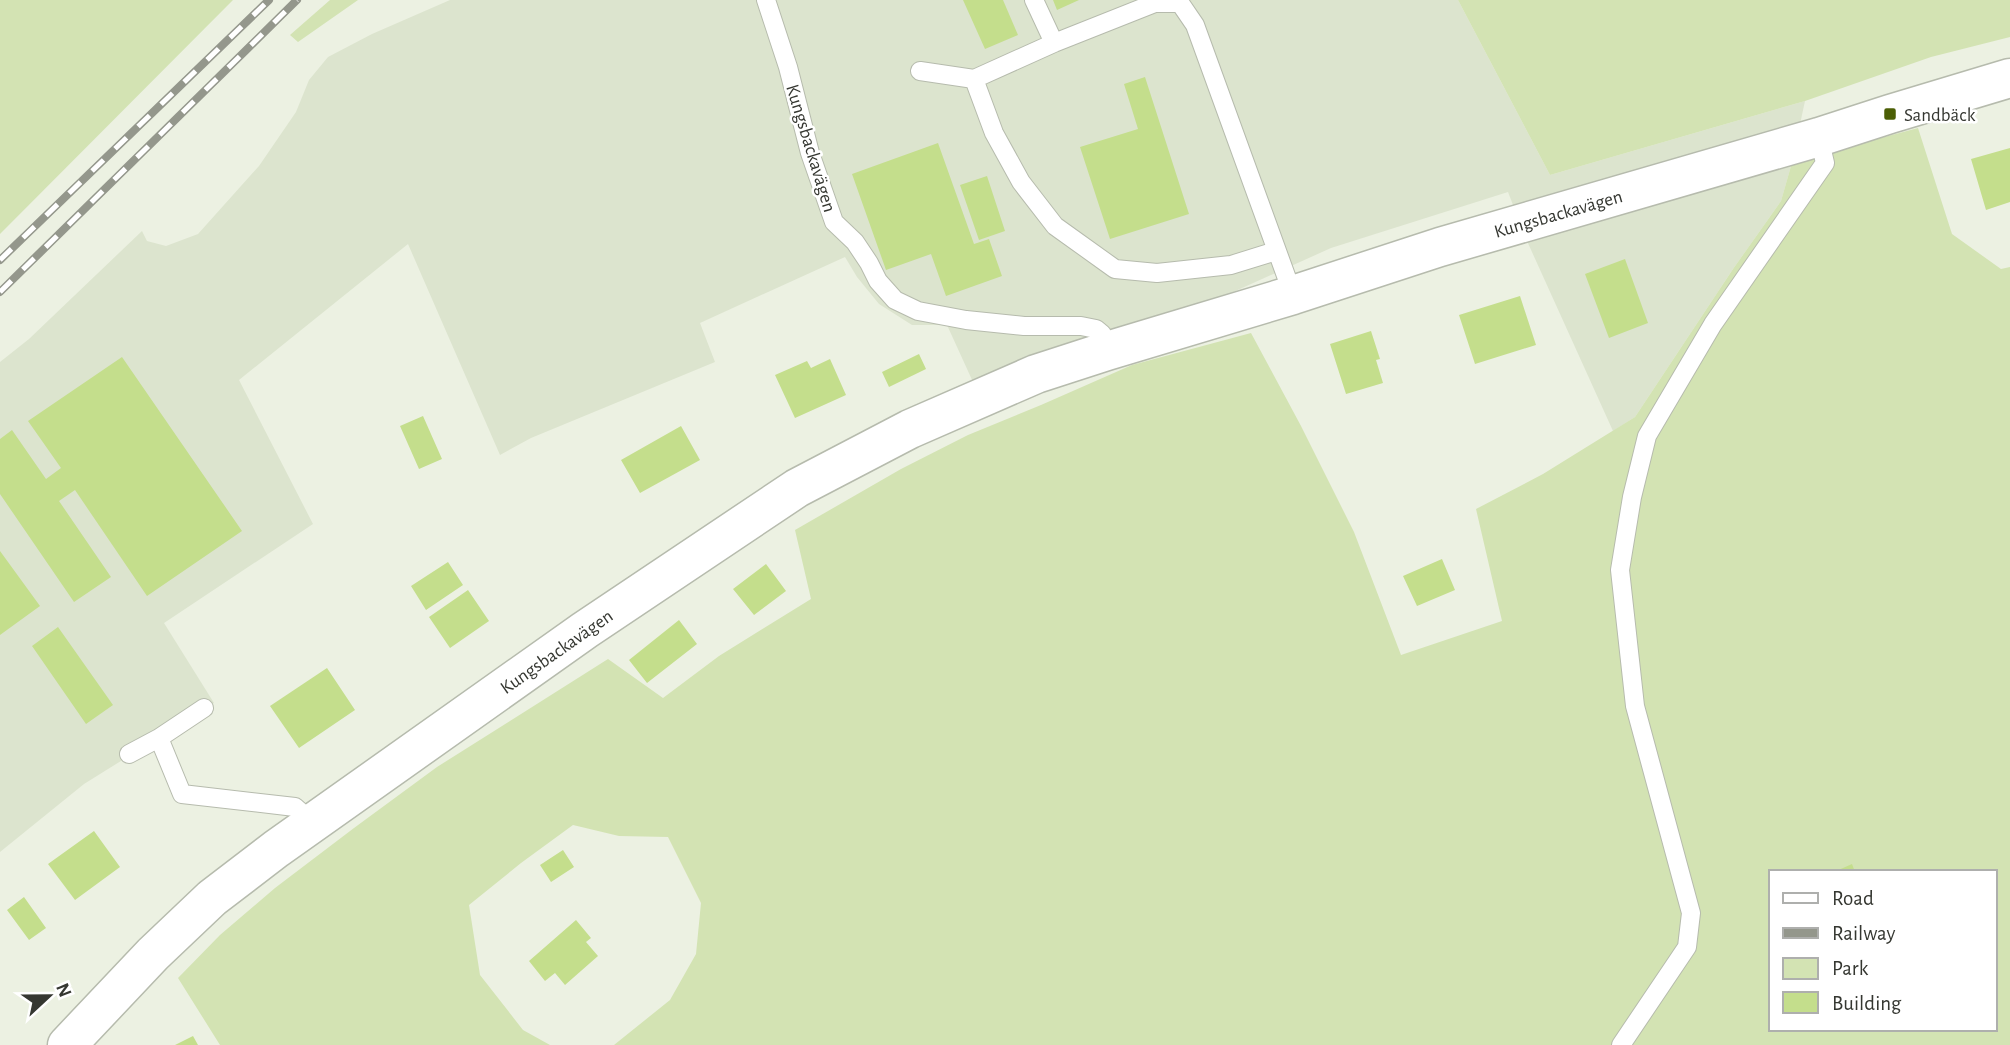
<svg xmlns="http://www.w3.org/2000/svg" width="2010" height="1045" font-family="'Alegreya Sans',sans-serif">
<rect width="100%" height="100%" fill="#ecf1e2"/>
<path fill="#dce4ce" d="M 450,0 L 1458,0 L 1550,175 L 1805,101 L 1791,166 L 1781,201 L 1733,269 L 1635,417 L 1613,431 L 1527,241 L 1508,192 L 1331,248 L 1231,293 L 1144,321 L 973,382 L 947,325 L 912,325 L 879,304 L 857,277 L 845,257 L 700,323 L 715,362 L 531,438 L 500,455 L 408,244 L 239,380 L 313,524 L 164,623 L 214,703 L 84,784 L 0,852 L 0,362 L 29,339 L 142,231 L 147,241 L 166,246 L 198,234 L 259,166 L 296,112 L 309,80 L 328,57 L 372,34 Z"/>
<path fill="#d3e3b3" fill-rule="evenodd" d="M 0,0 L 233,0 L 0,234 Z
M 330,0 L 358,0 L 298,42 L 290,35 Z
M 1458,0 L 2010,0 L 2010,37 L 1931,57 L 1805,101 L 1550,175 Z
M 1918,128 L 1952,234 L 2001,269 L 2010,267 L 2010,1045 L 614,1045 L 670,1000 L 696,954 L 701,903 L 668,837 L 619,836 L 573,825 L 521,863 L 469,905 L 480,975 L 523,1030 L 550,1045 L 220,1045 L 178,978 L 220,935 L 275,888 L 354,828 L 437,767 L 608,659 L 663,698 L 719,656 L 811,599 L 795,530 L 901,469 L 968,435 L 1041,405 L 1132,365 L 1251,333 L 1301,426 L 1354,532 L 1401,655 L 1502,621 L 1476,509 L 1543,474 L 1635,417 L 1733,269 L 1781,201 L 1791,166 L 1836,150 ZM 1770,872 L 1994,872 L 1994,1029 L 1770,1029 Z"/>
<path fill="#c4de8c" d="M 963,0 L 1003,0 L 1018,35 L 985,49 Z
M 1053,0 L 1079,0 L 1057,10 Z
M 1145,77 L 1189,214 L 1110,239 L 1080,147 L 1138,129 L 1124,84 Z
M 938,143 L 974,244 L 989,239 L 1002,276 L 946,296 L 931,254 L 886,270 L 852,174 Z
M 2010,148 L 2010,202 L 1986,210 L 1971,159 Z
M 987,176 L 1005,231 L 979,240 L 960,185 Z
M 1625,259 L 1648,323 L 1609,338 L 1585,274 Z
M 1520,296 L 1536,345 L 1475,364 L 1459,315 Z
M 1371,331 L 1380,359 L 1376,360 L 1383,383 L 1346,394 L 1330,344 Z
M 919,354 L 926,369 L 889,387 L 882,372 Z
M 122,357 L 242,531 L 147,596 L 75,490 L 59,501 L 111,577 L 74,602 L 0,494 L 0,439 L 12,430 L 46,479 L 61,468 L 28,421 Z
M 830,359 L 846,395 L 795,418 L 775,375 L 807,361 L 811,368 Z
M 423,416 L 442,459 L 419,469 L 400,426 Z
M 681,426 L 700,460 L 640,493 L 621,460 Z
M 0,551 L 40,606 L 0,635 Z
M 1442,559 L 1455,590 L 1417,606 L 1403,576 Z
M 448,562 L 463,585 L 426,610 L 411,586 Z
M 766,564 L 786,591 L 754,615 L 733,589 Z
M 468,590 L 489,621 L 450,648 L 429,617 Z
M 679,620 L 697,644 L 647,683 L 629,660 Z
M 58,627 L 113,705 L 86,724 L 32,646 Z
M 327,668 L 355,710 L 299,748 L 270,706 Z
M 94,831 L 120,867 L 75,900 L 48,864 Z
M 563,850 L 574,867 L 551,882 L 540,865 Z
M 1852,864 L 1855,872 L 1834,872 Z
M 24,897 L 46,928 L 29,940 L 7,910 Z
M 576,920 L 591,938 L 586,942 L 598,956 L 565,985 L 555,973 L 545,981 L 529,961 Z
M 193,1036 L 198,1045 L 175,1045 Z"/>
<g fill="none" stroke-linecap="round" stroke-linejoin="round">
<g stroke="#b6bbad" stroke-width="20">
<path id="service" d="M 766,0 L 788,67 L 810,153 L 834,222 L 855,242 L 869,263 L 878,281 L 895,300 L 918,311 L 966,320 L 1024,326 L 1081,326 L 1096,329 L 1102,334 L 1107,351
M 1034,0 L 1054,43
M 920,71 L 974,79 L 1054,43 L 1155,3 L 1180,3 L 1195,25 L 1293,295
M 974,79 L 994,133 L 1021,182 L 1055,226 L 1115,269 L 1157,273 L 1231,265 L 1276,251
M 159,738 L 182,794 L 295,807 L 313,823
M 129,754 L 159,738 L 204,708
M 1621,1045 L 1687,947 L 1691,913 L 1635,706 L 1620,570 L 1632,497 L 1647,436 L 1713,324 L 1825,163 L 1819,137"/>
</g>
<g stroke="#b6bbad" stroke-width="41">
<path id="tertiary" d="M 67,1045 L 153,954 L 212,898 L 276,849 L 585,630 L 797,488 L 910,429 L 1036,374 L 1107,351 L 1293,295 L 1440,247 L 1819,137 L 1890,114 L 2010,78"/>
</g>
<use href="#service" stroke="#fff" stroke-width="18"/>
<use href="#tertiary" stroke="#fff" stroke-width="38"/>
<g stroke="#94978c" stroke-width="8">
<path id="rail" d="M 0,260 L 269,0
M 0,292 L 297,0"/>
</g>
<use href="#rail" stroke="#fff" stroke-width="5" stroke-dasharray="16" stroke-linecap="butt"/>
</g>
<rect fill="#4b5e05" stroke="#fff" stroke-width="2.5" x="1883" y="107" width="14" height="14" rx="3.5"/>
<g text-anchor="middle" stroke-width="5" stroke-linejoin="round" paint-order="stroke">
<g font-size="19" fill="#353731" stroke="#fff" text-anchor="start">
<text x="1904" y="121">Sandbäck</text>
</g>
<g font-size="19" fill="#353731" stroke="#fff">
<text transform="translate(812 148) rotate(73)" y="7">Kungsbackavägen</text>
<text transform="translate(1558 213) rotate(-16)" y="7">Kungsbackavägen</text>
<text transform="translate(556 651) rotate(-35)" y="7">Kungsbackavägen</text>
</g>
</g>
<rect x="1769" y="870" width="228" height="161" fill="#ffffff" stroke="#aeafad" stroke-width="2"/>
<rect x="1783" y="893" width="35" height="10" fill="#ffffff" stroke="#aeafad" stroke-width="2"/>
<text x="1832" y="905" font-size="21" fill="#353731">Road</text>
<rect x="1783" y="928" width="35" height="10" fill="#94978c" stroke="#aeafad" stroke-width="2"/>
<text x="1832" y="940" font-size="21" fill="#353731">Railway</text>
<rect x="1783" y="958" width="35" height="21" fill="#d3e3b3" stroke="#aeafad" stroke-width="2"/>
<text x="1832" y="975" font-size="21" fill="#353731">Park</text>
<rect x="1783" y="992" width="35" height="21" fill="#c4de8c" stroke="#aeafad" stroke-width="2"/>
<text x="1832" y="1010" font-size="21" fill="#353731">Building</text>
<g transform="translate(49 996) rotate(68)" stroke="#ffffff" stroke-width="5" paint-order="stroke">
<path d="M0-5L12 26L0 18L-12 26Z" fill="#353731"/>
<text y="-10" font-size="19" font-weight="bold" text-anchor="middle" fill="#353731">N</text>
</g>
</svg>
